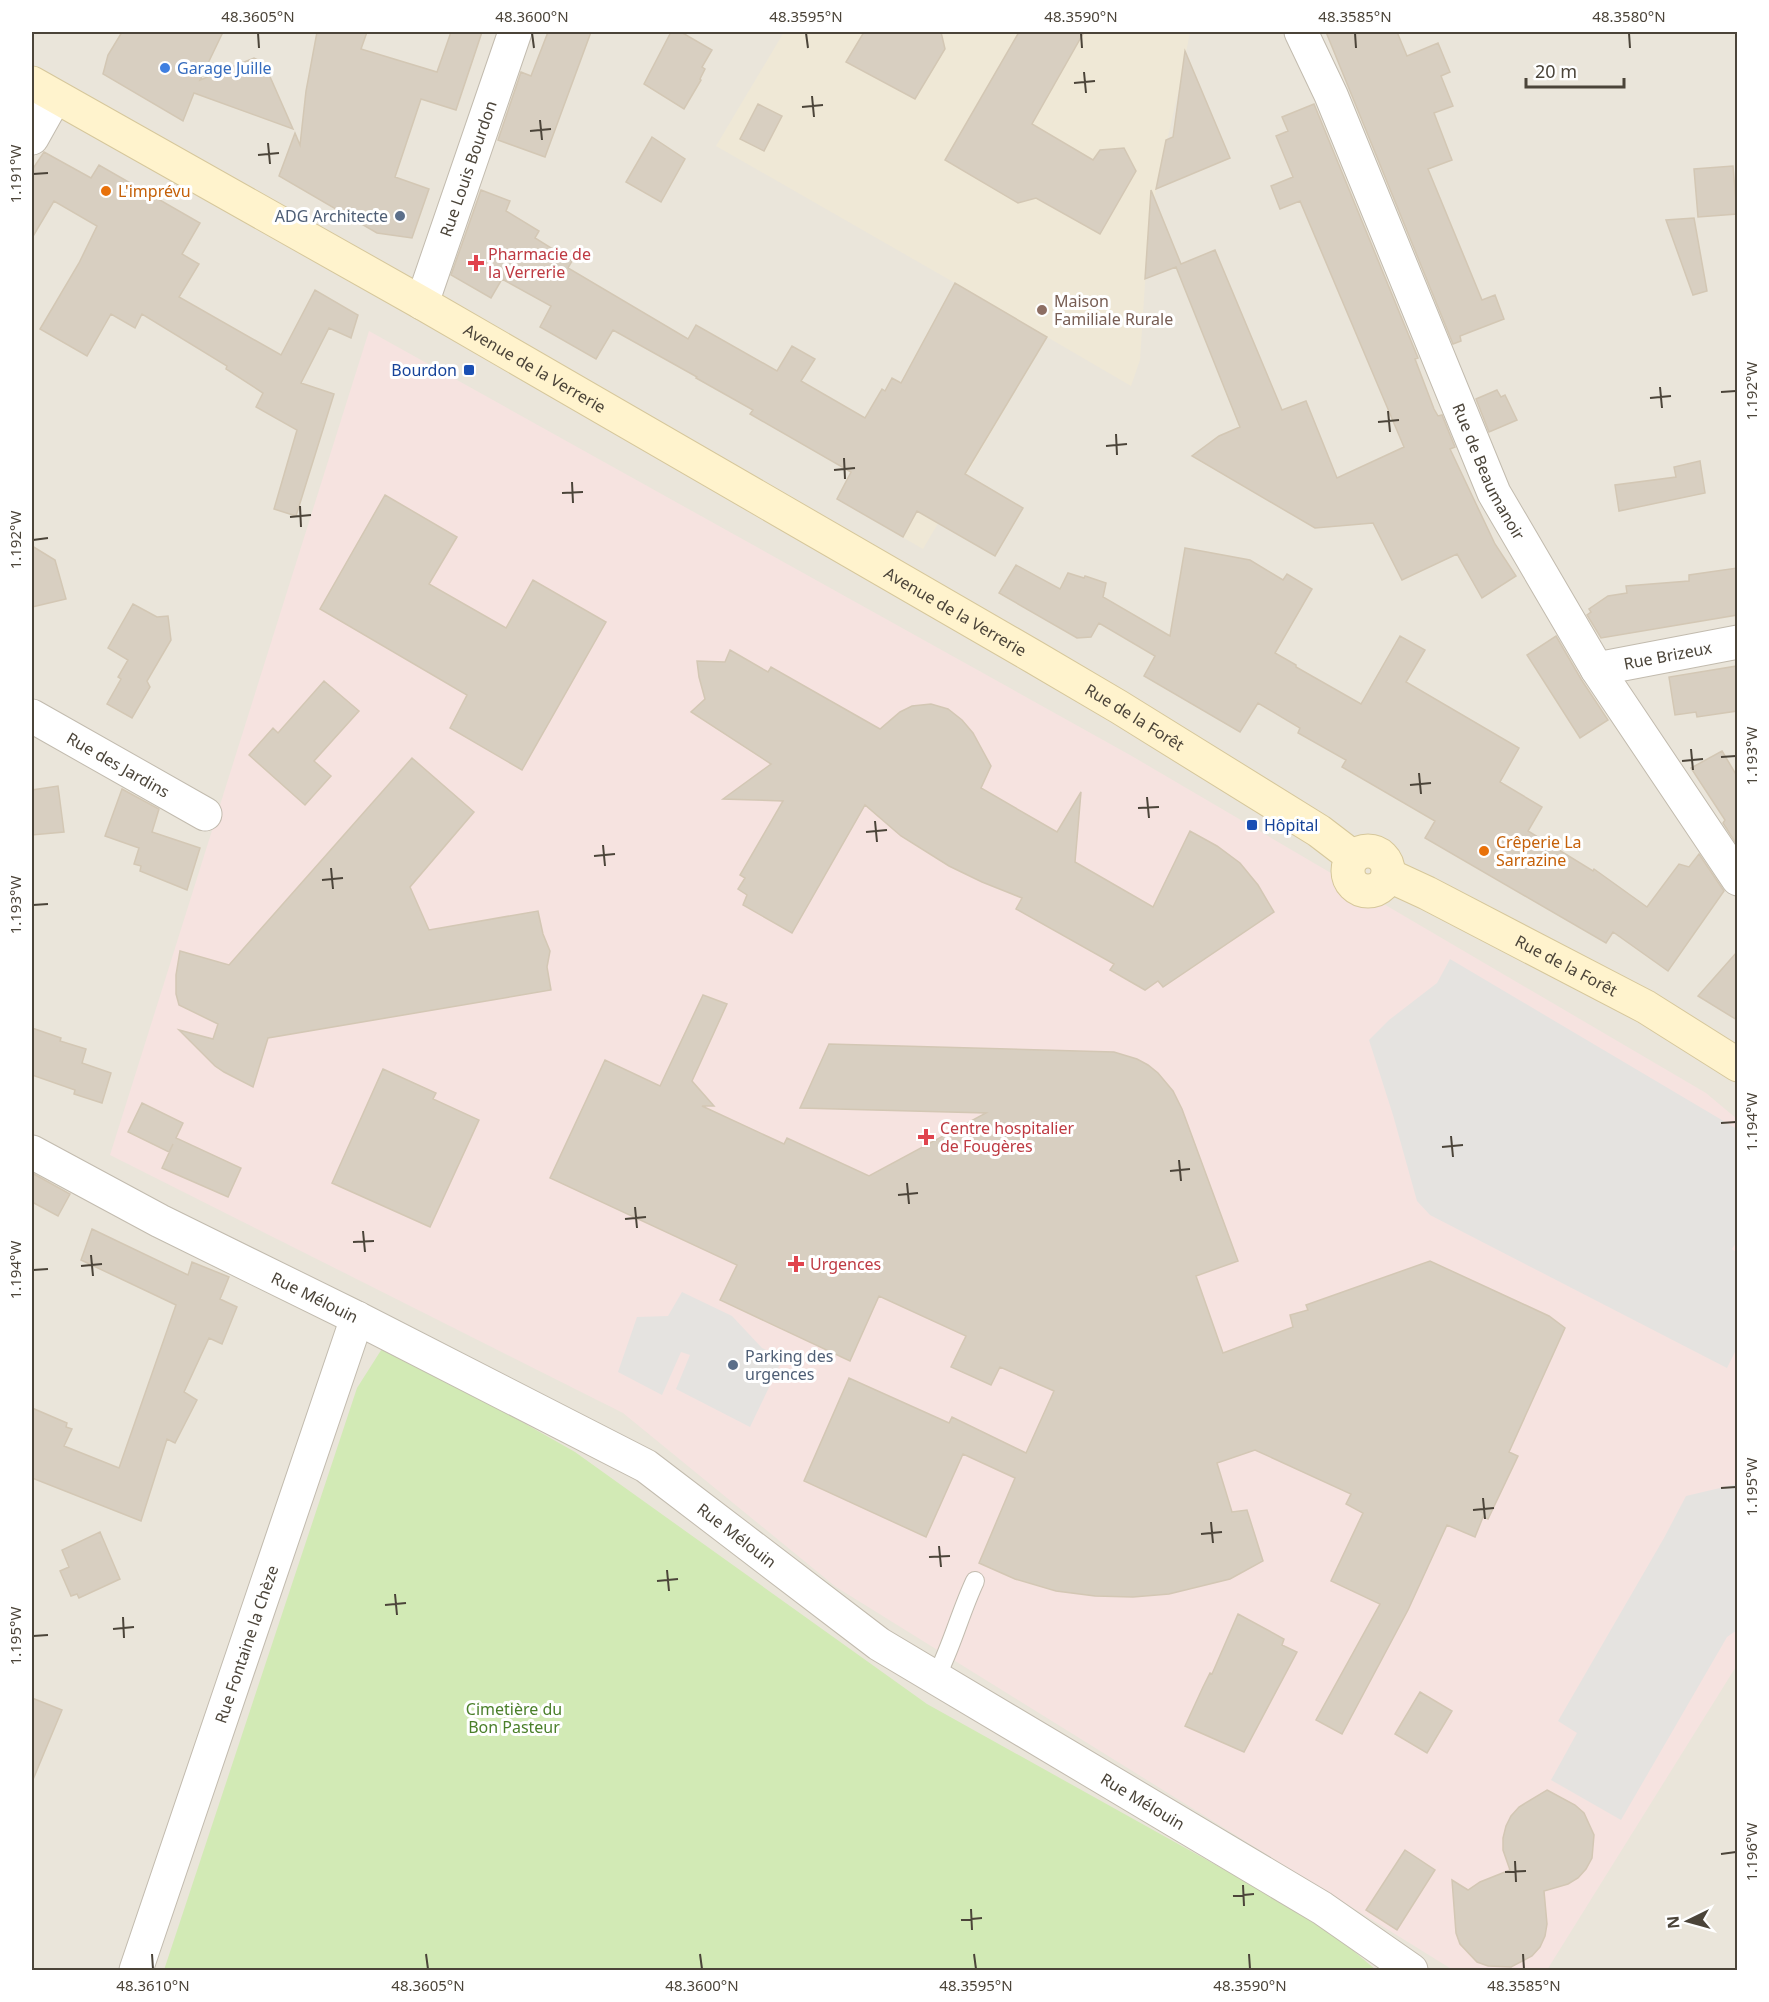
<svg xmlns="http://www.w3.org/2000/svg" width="1769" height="2002" font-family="'Noto Sans',sans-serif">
<rect width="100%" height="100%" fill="#f6f3ec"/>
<path fill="#eae5da" d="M 32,32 L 1737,32 L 1737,1970 L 32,1970 Z"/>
<path fill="#efe8d6" d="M 784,32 L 1190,32 L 1180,84 L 1156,189 L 1148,238 L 1140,360 L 1131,386 L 1047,337 L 923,549 L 837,499 L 955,283 L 716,146 Z"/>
<path fill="#f6e3e0" d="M 369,331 L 1130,755 L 1706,1093 L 1737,1119 L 1738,1400 L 1735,1407 L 1738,1412 L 1737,1665 L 1547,1970 L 1453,1970 L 836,1587 L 623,1413 L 110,1155 Z"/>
<path fill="#d2eab5" d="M 385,1344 L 575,1452 L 927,1704 L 1322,1924 L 1376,1970 L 164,1970 L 357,1388 Z"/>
<path fill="#e5e3e0" d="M 1450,959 L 1737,1129 L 1738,1240 L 1732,1249 L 1737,1253 L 1738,1346 L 1727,1368 L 1430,1215 L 1417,1201 L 1393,1115 L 1369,1040 L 1389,1020 L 1437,983 Z
M 682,1292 L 732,1316 L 762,1348 L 783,1358 L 750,1427 L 676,1389 L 690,1355 L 681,1352 L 662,1395 L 618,1372 L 637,1317 L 668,1316 Z
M 1737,1484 L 1737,1630 L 1727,1637 L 1621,1820 L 1551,1780 L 1577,1733 L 1558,1721 L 1664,1538 L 1686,1496 Z"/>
<path fill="#d8cfc1" stroke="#d3c7b4" stroke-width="1.5" d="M 122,32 L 223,32 L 200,80 L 254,58 L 264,63 L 293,129 L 194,93 L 183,121 L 103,74 L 108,55 Z
M 317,32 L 367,32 L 361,49 L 437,72 L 451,32 L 482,32 L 456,110 L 421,99 L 395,177 L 429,189 L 412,238 L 377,233 L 279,176 L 295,133 L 300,145 L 306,91 Z
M 548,32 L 591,32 L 545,157 L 498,140 L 521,72 L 531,76 Z
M 671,32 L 681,32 L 712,50 L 702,67 L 705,69 L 700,79 L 701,80 L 684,109 L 644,84 Z
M 864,32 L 941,32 L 945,49 L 915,99 L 846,62 Z
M 1019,32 L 1084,32 L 1032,124 L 1093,160 L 1100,150 L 1124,148 L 1136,171 L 1100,234 L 1036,198 L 1018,203 L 945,160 Z
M 1326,32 L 1397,32 L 1407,56 L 1438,43 L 1450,72 L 1441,76 L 1453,106 L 1434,113 L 1452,160 L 1428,169 L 1482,300 L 1495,295 L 1504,319 L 1460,336 L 1461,341 L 1453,344 Z
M 1185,51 L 1230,158 L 1156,189 L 1166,140 L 1173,137 Z
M 758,104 L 782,116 L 764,151 L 740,139 Z
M 1314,104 L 1418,358 L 1415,359 L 1434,409 L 1438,416 L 1442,415 L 1455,447 L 1450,449 L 1495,544 L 1516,576 L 1482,598 L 1457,554 L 1402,580 L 1373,523 L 1315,528 L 1192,456 L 1219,436 L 1240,427 L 1176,267 L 1145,279 L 1151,190 L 1181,264 L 1215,250 L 1282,410 L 1306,401 L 1337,478 L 1404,447 L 1300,201 L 1280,209 L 1271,186 L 1293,177 L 1276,136 L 1288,131 L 1282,117 Z
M 652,137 L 685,159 L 661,202 L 626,182 Z
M 44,152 L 91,178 L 99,165 L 200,223 L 182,254 L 199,264 L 179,297 L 281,355 L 315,290 L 358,315 L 351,338 L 329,328 L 301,383 L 334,394 L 296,516 L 274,509 L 297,430 L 256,407 L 263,393 L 226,369 L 227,366 L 142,314 L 135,328 L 111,314 L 87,356 L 40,329 L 79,263 L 97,226 L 54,201 L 32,238 L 32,170 Z
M 1733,166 L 1737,214 L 1698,217 L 1694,169 Z
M 481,190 L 510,201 L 506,211 L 539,231 L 535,238 L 572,261 L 568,268 L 688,339 L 696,325 L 777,371 L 792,346 L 815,359 L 801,381 L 865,418 L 882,389 L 885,391 L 892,378 L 901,383 L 955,283 L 1047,337 L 965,474 L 1023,508 L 995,556 L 917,511 L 903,537 L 837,499 L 851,472 L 750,414 L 753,410 L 696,378 L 697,377 L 613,330 L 596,359 L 540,327 L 551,306 L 502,279 L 491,298 L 451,275 Z
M 1694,218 L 1707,291 L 1693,295 L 1666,220 Z
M 1497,390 L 1501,397 L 1505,395 L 1517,420 L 1489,432 L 1476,399 Z
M 1700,461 L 1705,493 L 1619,511 L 1615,485 L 1676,477 L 1674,467 Z
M 385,495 L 457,537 L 429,584 L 506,628 L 533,580 L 606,622 L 522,770 L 450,728 L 467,695 L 320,609 Z
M 32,546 L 55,560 L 66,599 L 32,607 Z
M 1185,548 L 1250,560 L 1283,580 L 1287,574 L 1312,589 L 1275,653 L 1296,665 L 1296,667 L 1361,704 L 1400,636 L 1425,650 L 1406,682 L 1519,748 L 1500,782 L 1542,807 L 1528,831 L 1593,871 L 1594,869 L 1647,907 L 1679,864 L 1689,867 L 1699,854 L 1724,891 L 1668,971 L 1613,932 L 1606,943 L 1425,838 L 1435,821 L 1342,767 L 1346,760 L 1298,733 L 1300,728 L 1258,703 L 1240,732 L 1144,676 L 1155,656 L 1099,623 L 1091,637 L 1077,638 L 999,593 L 1016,565 L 1060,589 L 1068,573 L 1084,578 L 1085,576 L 1106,583 L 1103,597 L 1170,636 Z
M 1737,568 L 1737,615 L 1601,638 L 1587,615 L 1591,612 L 1589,609 L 1608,596 L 1627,593 L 1626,586 L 1689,581 L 1689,575 Z
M 133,604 L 157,617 L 168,616 L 171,640 L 147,681 L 150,687 L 132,718 L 107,704 L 121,679 L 118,677 L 128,660 L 108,648 Z
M 1556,636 L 1581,679 L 1608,720 L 1580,738 L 1527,655 Z
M 730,650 L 768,672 L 771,667 L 880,729 L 900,712 L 912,706 L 931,704 L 948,709 L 962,720 L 973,733 L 991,766 L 981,788 L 1057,832 L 1081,792 L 1075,862 L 1153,907 L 1190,831 L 1217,846 L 1240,863 L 1258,885 L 1274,912 L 1163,987 L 1158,981 L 1145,990 L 1110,970 L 1114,964 L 1016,909 L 1022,898 L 982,882 L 949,866 L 901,836 L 865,805 L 792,933 L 743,905 L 747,895 L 738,889 L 745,878 L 740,875 L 783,801 L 723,799 L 771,764 L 691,712 L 705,699 L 699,677 L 697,661 L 725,662 Z
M 1737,666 L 1737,711 L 1697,717 L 1696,712 L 1675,715 L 1669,677 Z
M 324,681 L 359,711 L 314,761 L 331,776 L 305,805 L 249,755 L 273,728 L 278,733 Z
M 1722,751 L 1737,776 L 1737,845 L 1723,823 L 1725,820 L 1691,768 Z
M 412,758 L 474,812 L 410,887 L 429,930 L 538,911 L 543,934 L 550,951 L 547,967 L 551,990 L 268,1038 L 253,1087 L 224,1072 L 215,1066 L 179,1030 L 213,1039 L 218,1024 L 179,1005 L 176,994 L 176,975 L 180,951 L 229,965 Z
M 58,786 L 64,832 L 32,835 L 32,790 Z
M 122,789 L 159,809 L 152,832 L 200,848 L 187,890 L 140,871 L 141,866 L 134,864 L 139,848 L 105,836 Z
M 1737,952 L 1737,1020 L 1698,996 Z
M 703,995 L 727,1004 L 692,1081 L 714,1106 L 702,1106 L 784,1144 L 787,1138 L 869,1176 L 986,1113 L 800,1108 L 829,1044 L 1114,1052 L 1137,1059 L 1148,1065 L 1158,1073 L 1173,1091 L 1182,1109 L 1238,1261 L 1196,1276 L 1223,1353 L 1293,1327 L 1290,1315 L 1308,1310 L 1306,1305 L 1430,1261 L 1549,1316 L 1565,1328 L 1509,1452 L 1518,1456 L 1488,1519 L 1483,1517 L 1475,1537 L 1447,1525 L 1408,1610 L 1342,1734 L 1316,1720 L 1380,1604 L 1331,1581 L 1363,1513 L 1346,1504 L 1351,1494 L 1255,1450 L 1217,1463 L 1232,1512 L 1247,1510 L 1263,1561 L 1230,1579 L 1169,1594 L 1133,1597 L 1095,1596 L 1056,1591 L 1015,1579 L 979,1563 L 1015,1478 L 963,1454 L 926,1537 L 804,1481 L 849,1378 L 949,1423 L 952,1417 L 1026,1453 L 1054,1391 L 1000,1367 L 991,1385 L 951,1367 L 966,1336 L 879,1296 L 850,1361 L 720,1300 L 737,1265 L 550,1178 L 605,1060 L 660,1086 Z
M 32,1028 L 61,1038 L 60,1041 L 86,1049 L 82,1063 L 111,1073 L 102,1103 L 74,1094 L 75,1090 L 32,1075 Z
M 383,1069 L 436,1093 L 433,1099 L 479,1120 L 430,1227 L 332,1183 Z
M 142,1103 L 183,1123 L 176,1138 L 241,1168 L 228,1197 L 162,1168 L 173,1144 L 169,1152 L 128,1132 Z
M 32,1173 L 70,1194 L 58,1216 L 32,1202 Z
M 92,1229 L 188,1275 L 192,1262 L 229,1277 L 220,1299 L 237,1307 L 222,1344 L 209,1338 L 184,1392 L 197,1400 L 175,1443 L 167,1439 L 141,1521 L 32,1478 L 32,1408 L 67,1423 L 66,1427 L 72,1429 L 64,1446 L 119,1468 L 176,1305 L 81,1260 Z
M 100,1532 L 120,1579 L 79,1598 L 77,1594 L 71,1596 L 60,1571 L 69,1567 L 62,1550 Z
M 1238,1614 L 1284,1639 L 1282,1645 L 1297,1652 L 1244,1752 L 1185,1726 L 1203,1687 L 1210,1673 L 1212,1674 Z
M 1420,1692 L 1452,1711 L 1427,1753 L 1395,1734 Z
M 32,1698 L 62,1710 L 32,1782 Z
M 1547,1790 L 1575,1805 L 1584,1813 L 1594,1835 L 1592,1858 L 1586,1869 L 1578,1878 L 1568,1884 L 1544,1891 L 1547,1924 L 1545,1936 L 1540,1947 L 1532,1956 L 1511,1967 L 1488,1966 L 1477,1962 L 1460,1944 L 1456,1933 L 1452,1880 L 1468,1890 L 1480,1882 L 1510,1870 L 1503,1850 L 1503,1838 L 1506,1826 L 1511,1816 L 1519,1807 Z
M 1405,1850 L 1435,1870 L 1397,1930 L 1366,1910 Z"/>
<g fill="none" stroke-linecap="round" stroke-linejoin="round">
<g stroke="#c2bbae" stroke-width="20">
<path id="service" d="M 936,1677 C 952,1646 960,1613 975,1581"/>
</g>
<g stroke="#c2bbae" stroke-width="35">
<g id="minor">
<path id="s1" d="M 1301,32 L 1331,95 L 1494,493 L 1597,669 L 1738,879"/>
<path d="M 32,138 L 55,97"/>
<path id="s2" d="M 422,303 L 515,32"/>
<path id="s3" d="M 1597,669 L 1738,642"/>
<path id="s4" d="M 32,716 L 205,814"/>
<path id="s5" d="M 32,1152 L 160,1221 L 357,1318 L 646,1466 L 879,1644 L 1322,1908 L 1411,1970"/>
<path id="s6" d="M 136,1970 L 357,1318"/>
</g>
</g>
<g stroke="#d6c79b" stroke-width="35">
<g id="secondary">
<path id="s7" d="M 32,83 L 422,303 L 1034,657 L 1119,707 L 1319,831 L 1353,857"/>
<circle cx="1368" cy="871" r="20"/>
<path id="s8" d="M 1388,875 L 1427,893 L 1646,1007 L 1738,1065"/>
</g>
</g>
<use href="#service" stroke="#fff" stroke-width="18"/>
<use href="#minor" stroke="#fff" stroke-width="33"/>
<use href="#secondary" stroke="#fff3cd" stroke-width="33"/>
</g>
<path fill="none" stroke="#4b4439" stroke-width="2" d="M 258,33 L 259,48M 532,33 L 534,48M 806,33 L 808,48M 1081,33 L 1082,48M 1355,33 L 1356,48M 1629,33 L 1630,48M 1084,72 L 1086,93M 1074,83 L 1095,81M 812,96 L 814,117M 802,107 L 823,105M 540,120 L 542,140M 530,131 L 551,129M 268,143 L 270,164M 258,155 L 279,153M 33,174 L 48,173M 1660,387 L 1662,408M 1721,392 L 1736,391M 1650,398 L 1671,396M 1388,411 L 1390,432M 1378,422 L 1399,420M 1116,434 L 1117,455M 1106,446 L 1127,444M 844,458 L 845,479M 834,470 L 855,468M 572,482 L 573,503M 562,493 L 583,492M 300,506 L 301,527M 290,517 L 311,515M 33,540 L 48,538M 1691,749 L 1693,770M 1721,757 L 1736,756M 1682,761 L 1703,759M 1419,773 L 1421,794M 1410,785 L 1431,783M 1147,797 L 1149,818M 1138,808 L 1159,807M 875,821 L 877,842M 866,832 L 887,830M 603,845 L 605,866M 594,856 L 615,854M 331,868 L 333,889M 322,880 L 343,878M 33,905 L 48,904M 1721,1123 L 1736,1122M 1451,1136 L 1453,1157M 1442,1147 L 1463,1145M 1179,1160 L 1181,1181M 1170,1171 L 1190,1169M 907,1183 L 909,1204M 898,1195 L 918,1193M 635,1207 L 637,1228M 625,1219 L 646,1217M 363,1231 L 365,1252M 353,1242 L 374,1241M 91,1255 L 93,1276M 81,1266 L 102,1264M 33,1270 L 48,1269M 1721,1488 L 1736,1487M 1483,1498 L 1485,1519M 1473,1510 L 1494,1508M 1211,1522 L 1213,1543M 1201,1534 L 1222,1532M 939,1546 L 941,1567M 929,1557 L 950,1556M 667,1570 L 669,1591M 657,1581 L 678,1579M 395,1594 L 397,1615M 385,1605 L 406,1603M 123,1617 L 124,1638M 113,1629 L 134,1627M 33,1636 L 48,1635M 1721,1854 L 1736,1852M 1515,1861 L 1516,1882M 1505,1872 L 1526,1871M 1243,1885 L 1244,1906M 1233,1896 L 1254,1894M 971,1909 L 972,1930M 961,1920 L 982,1918M 152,1954 L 153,1969M 426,1954 L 428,1969M 700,1954 L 702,1969M 974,1954 L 976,1969M 1249,1954 L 1250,1969M 1523,1954 L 1524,1969"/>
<circle fill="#3f7fe0" stroke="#fff" stroke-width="2" cx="165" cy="68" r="6"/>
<g fill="#e8710a" stroke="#fff" stroke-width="2">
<circle cx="106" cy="191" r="6"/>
<circle cx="1484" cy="851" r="6"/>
</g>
<g fill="#5c6f8a" stroke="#fff" stroke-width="2">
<circle cx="400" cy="216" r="6"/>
<circle cx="733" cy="1365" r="6"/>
</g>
<g fill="#e0444e" stroke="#fff" stroke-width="2">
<path d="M473 254h6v6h6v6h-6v6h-6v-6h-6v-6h6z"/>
<path d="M923 1128h6v6h6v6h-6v6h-6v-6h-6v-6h6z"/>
<path d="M793 1255h6v6h6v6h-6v6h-6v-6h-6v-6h6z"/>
</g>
<circle fill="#8d6e63" stroke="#fff" stroke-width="2" cx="1042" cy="310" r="6"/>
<g fill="#1a4fb4" stroke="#fff" stroke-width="2">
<rect x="463" y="364" width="12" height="12" rx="3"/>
<rect x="1246" y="819" width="12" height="12" rx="3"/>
</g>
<g text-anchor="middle" stroke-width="6" stroke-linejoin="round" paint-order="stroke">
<g font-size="16" fill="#366cbe" stroke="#fff" text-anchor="start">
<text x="177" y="74">Garage Juille</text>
</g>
<g font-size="16" fill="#4b4439" stroke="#fff">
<text dy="6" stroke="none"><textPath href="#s2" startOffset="142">Rue Louis Bourdon</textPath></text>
<text dy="6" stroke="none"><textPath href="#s7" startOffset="578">Avenue de la Verrerie</textPath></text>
<text dy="6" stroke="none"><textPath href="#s1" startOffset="478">Rue de Beaumanoir</textPath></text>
<text dy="6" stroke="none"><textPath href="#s7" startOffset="1064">Avenue de la Verrerie</textPath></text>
<text dy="6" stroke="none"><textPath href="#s3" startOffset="72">Rue Brizeux</textPath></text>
<text dy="6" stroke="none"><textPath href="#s7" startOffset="1272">Rue de la Forêt</textPath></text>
<text dy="6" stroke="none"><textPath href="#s4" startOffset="99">Rue des Jardins</textPath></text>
<text dy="6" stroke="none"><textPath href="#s8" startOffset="200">Rue de la Forêt</textPath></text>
<text dy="6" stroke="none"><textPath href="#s5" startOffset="318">Rue Mélouin</textPath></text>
<text dy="6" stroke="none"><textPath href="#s5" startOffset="804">Rue Mélouin</textPath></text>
<text dy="6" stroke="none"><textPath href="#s6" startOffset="344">Rue Fontaine la Chèze</textPath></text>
<text dy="6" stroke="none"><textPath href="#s5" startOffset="1290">Rue Mélouin</textPath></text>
</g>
<g font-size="16" fill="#c56008" stroke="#fff" text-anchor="start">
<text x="118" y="197">L'imprévu</text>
<text x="1496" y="848">Crêperie La<tspan x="1496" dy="18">Sarrazine</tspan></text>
</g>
<g font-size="16" fill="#4e5e75" stroke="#fff" text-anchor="end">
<text x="388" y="222">ADG Architecte</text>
<text x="745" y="1362" text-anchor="start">Parking des<tspan x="745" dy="18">urgences</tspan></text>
</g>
<g font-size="16" fill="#be3a42" stroke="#fff" text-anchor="start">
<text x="488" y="260">Pharmacie de<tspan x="488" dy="18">la Verrerie</tspan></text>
<text x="940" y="1134">Centre hospitalier<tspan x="940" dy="18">de Fougères</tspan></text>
<text x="810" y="1270">Urgences</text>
</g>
<g font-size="16" fill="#785e54" stroke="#fff" text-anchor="start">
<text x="1054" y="307">Maison<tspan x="1054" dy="18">Familiale Rurale</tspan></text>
</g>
<g font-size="16" fill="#164399" stroke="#fff" text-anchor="end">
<text x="457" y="376">Bourdon</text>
<text x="1264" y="831" text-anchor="start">Hôpital</text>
</g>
<g font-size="16" fill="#4a7f2a" stroke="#fff">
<text x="514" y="1715">Cimetière du<tspan x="514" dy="18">Bon Pasteur</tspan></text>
</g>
</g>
<rect width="1769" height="2002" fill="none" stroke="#ffffff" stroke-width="66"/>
<g transform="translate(1688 1921) rotate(265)" stroke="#ffffff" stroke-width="4.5" paint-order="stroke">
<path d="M0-4.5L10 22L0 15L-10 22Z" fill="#4b4439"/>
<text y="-9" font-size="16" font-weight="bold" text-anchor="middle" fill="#4b4439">N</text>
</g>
<path d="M1526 78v9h98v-9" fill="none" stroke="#4b4439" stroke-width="3"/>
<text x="1535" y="78" font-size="18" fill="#4b4439" stroke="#ffffff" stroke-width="4.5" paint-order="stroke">20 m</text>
<rect x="33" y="33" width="1703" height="1936" fill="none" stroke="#4b4439" stroke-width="2"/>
<g font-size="15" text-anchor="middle" fill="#4b4439">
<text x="258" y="22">48.3605°N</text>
<text x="532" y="22">48.3600°N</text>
<text x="806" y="22">48.3595°N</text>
<text x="1081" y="22">48.3590°N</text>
<text x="1355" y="22">48.3585°N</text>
<text x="1629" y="22">48.3580°N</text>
<text transform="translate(16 174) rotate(-90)" y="5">1.191°W</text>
<text transform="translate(1752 391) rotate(-90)" y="5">1.192°W</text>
<text transform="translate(16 540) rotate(-90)" y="5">1.192°W</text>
<text transform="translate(1752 756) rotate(-90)" y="5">1.193°W</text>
<text transform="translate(16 905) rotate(-90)" y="5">1.193°W</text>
<text transform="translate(1752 1122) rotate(-90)" y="5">1.194°W</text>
<text transform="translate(16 1270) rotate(-90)" y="5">1.194°W</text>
<text transform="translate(1752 1487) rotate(-90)" y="5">1.195°W</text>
<text transform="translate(16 1636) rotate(-90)" y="5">1.195°W</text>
<text transform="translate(1752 1852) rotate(-90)" y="5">1.196°W</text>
<text x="153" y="1991">48.3610°N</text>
<text x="428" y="1991">48.3605°N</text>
<text x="702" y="1991">48.3600°N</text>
<text x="976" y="1991">48.3595°N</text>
<text x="1250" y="1991">48.3590°N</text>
<text x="1524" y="1991">48.3585°N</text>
</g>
</svg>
